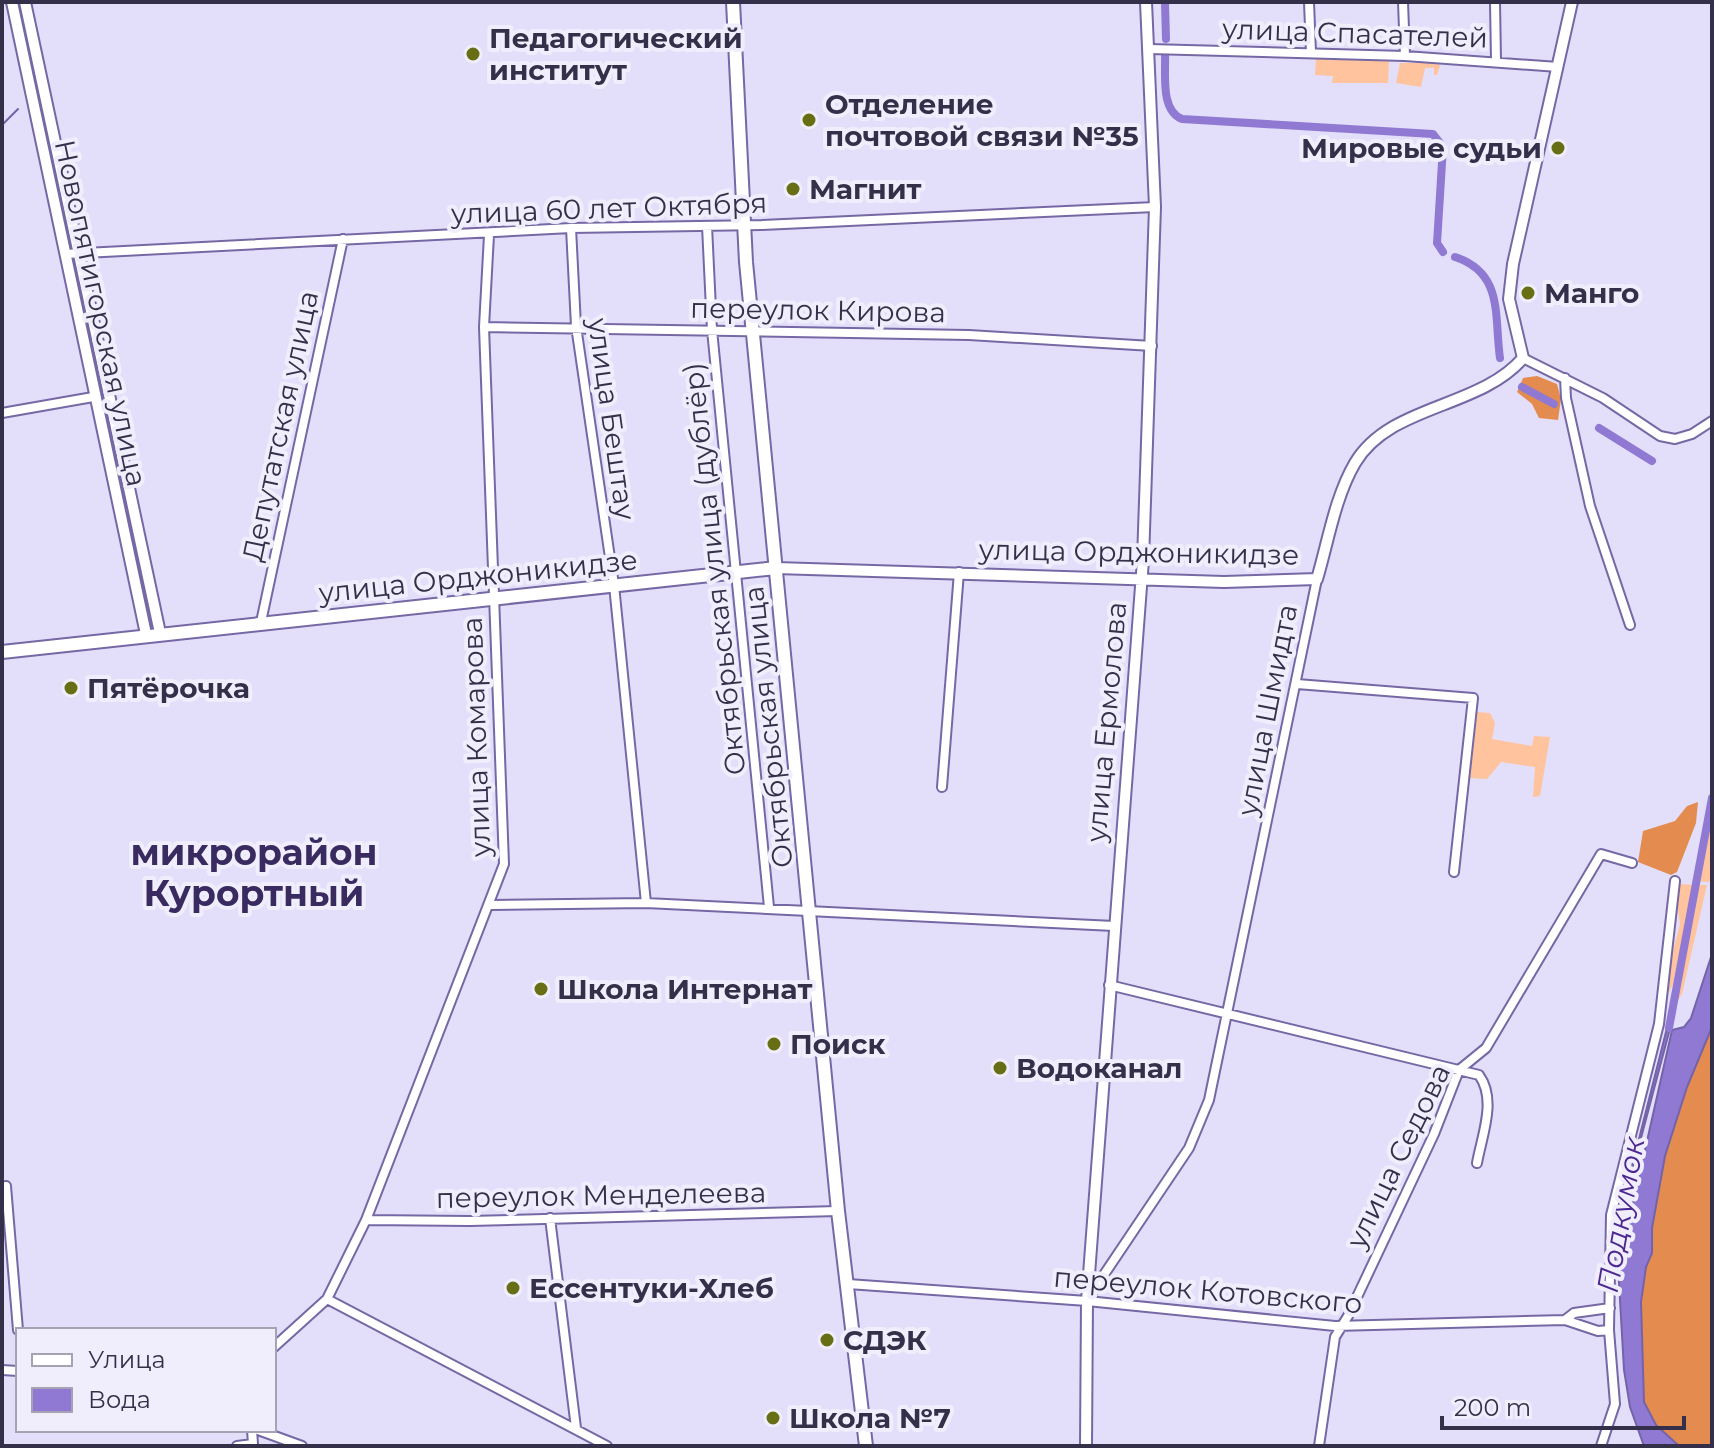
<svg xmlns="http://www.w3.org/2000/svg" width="1714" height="1448" font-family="Montserrat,sans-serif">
<rect width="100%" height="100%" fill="#e3dffa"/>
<path fill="#ffc39d" d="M 1316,58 L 1385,60 L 1389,62 L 1388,83 L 1332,83 L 1333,76 L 1315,75 Z
M 1400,63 L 1438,63 L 1440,66 L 1437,75 L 1434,75 L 1434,68 L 1425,68 L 1421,87 L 1396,83 Z
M 1477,712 L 1490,713 L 1495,723 L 1492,739 L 1532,746 L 1534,736 L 1550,737 L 1540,796 L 1533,797 L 1535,767 L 1501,762 L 1487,779 L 1469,778 Z
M 1712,802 L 1712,879 L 1709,882 L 1695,881 Z
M 1679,884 L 1694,885 L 1673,984 L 1664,1003 L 1666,978 L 1680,924 L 1676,896 Z
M 1697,885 L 1707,885 L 1682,994 L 1675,1005 Z"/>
<path fill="#e48c4f" d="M 1537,376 L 1557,384 L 1561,399 L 1558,420 L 1539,418 L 1532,404 L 1517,392 L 1523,378 Z
M 1698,802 L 1696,823 L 1677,872 L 1671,875 L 1638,862 L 1643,831 L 1675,821 L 1687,806 Z
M 1712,1027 L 1712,1446 L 1679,1446 L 1656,1425 L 1644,1402 L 1641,1302 L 1646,1267 L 1652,1253 L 1652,1228 L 1665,1156 L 1687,1087 Z"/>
<path fill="#8f79d2" stroke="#7463a9" stroke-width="2" d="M 1712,954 L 1712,1027 L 1687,1087 L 1665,1156 L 1652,1228 L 1652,1253 L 1646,1267 L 1641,1302 L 1644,1402 L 1656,1425 L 1679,1446 L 1644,1446 L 1630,1407 L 1624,1370 L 1616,1230 L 1669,1020 L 1672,1021 L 1618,1225 L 1626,1257 L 1627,1230 L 1672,1030 L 1684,1027 L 1691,1018 Z"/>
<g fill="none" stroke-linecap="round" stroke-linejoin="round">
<path stroke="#7463a9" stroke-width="2" d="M 2,125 L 18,109"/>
<path stroke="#8f79d2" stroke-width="8" d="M 1165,2 L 1166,39
M 1165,53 C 1166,74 1160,110 1182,119 L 1433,134 L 1443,147 L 1437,243 L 1443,252
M 1455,257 C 1504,273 1494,316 1500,358
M 1522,387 L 1554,404
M 1599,428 L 1652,461
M 1669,1028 L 1712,798"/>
<g stroke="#7668a4" stroke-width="12">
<path id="minor" d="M 1309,2 L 1311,53
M 1403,2 L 1405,56
M 1495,2 L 1496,60
M 1149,49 L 1405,56 L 1558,67
M 707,226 L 712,330 L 769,907
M 571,228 L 576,326 L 614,585 L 646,903
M 65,254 L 571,228 L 762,225 L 1155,207
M 484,327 L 969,335 L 1152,346
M 1523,358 L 1603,398 L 1660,436 L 1675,439 L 1692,434 L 1712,421
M 1565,378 L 1566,398 L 1590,506 L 1630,625
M 2,413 L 93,397
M 261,622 L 343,239
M 1297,684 L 1473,698 L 1454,872
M 942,787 L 959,572
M 490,905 L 646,903 L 1114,926
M 1109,985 L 1479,1075 C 1497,1100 1482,1135 1477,1163
M 6,1186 L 18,1330
M 550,1218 L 576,1428
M 366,1220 L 470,1221 L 838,1211
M 848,1284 L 1087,1301 L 1335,1326 L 1565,1320 L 1574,1313 L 1610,1308
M 1089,1297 L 1189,1148 L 1209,1100 L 1317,579
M 327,1299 L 607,1446
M 1565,1320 L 1598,1331 L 1609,1330
M 274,1347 L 327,1299 L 366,1220 L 504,864 L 484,327 L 489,235
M 2,1370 L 18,1371
M 258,1430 L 302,1446
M 237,1446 L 253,1444 L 252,1430
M 1319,1446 L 1335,1337 L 1348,1316 L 1434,1134 L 1459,1070 L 1486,1048 L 1601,854 L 1632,863
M 1601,1446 L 1615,1404 L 1609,1330 L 1611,1215 L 1659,1024 L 1675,881"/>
</g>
<g stroke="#7668a4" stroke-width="14">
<path id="tertiary" d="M 12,2 L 146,634
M 25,2 L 160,633
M 776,568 L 1224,582 L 1317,579 C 1328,542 1335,497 1355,463 C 1390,404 1479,409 1523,358 L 1509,299 L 1513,264 L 1572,2
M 1086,1446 L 1087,1301 L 1143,560 L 1155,207 L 1146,2"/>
</g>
<g stroke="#7668a4" stroke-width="16">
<path id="secondary" d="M 733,2 L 746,262 L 838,1211 L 866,1446
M 2,652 L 776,568"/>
</g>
<use href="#minor" stroke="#fff" stroke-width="8"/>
<use href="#tertiary" stroke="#fff" stroke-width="10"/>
<use href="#secondary" stroke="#fff" stroke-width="12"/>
</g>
<g fill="#686e14" stroke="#f0eefc" stroke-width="3">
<circle cx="473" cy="54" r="8"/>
<circle cx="809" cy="120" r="8"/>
<circle cx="1558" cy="148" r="8"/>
<circle cx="793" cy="189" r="8"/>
<circle cx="1528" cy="293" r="8"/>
<circle cx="71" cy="688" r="8"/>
<circle cx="541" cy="989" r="8"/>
<circle cx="774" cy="1044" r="8"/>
<circle cx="1000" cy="1068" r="8"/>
<circle cx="513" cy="1288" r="8"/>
<circle cx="827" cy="1340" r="8"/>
<circle cx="773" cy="1418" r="8"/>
</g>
<g text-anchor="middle" stroke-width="8" stroke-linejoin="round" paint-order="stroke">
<g font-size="28" fill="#35304a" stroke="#f0eefc">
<text transform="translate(1355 33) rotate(2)" y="10">улица Спасателей</text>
<text transform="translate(609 208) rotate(-2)" y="10">улица 60 лет Октября</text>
<text transform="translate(818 310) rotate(1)" y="10">переулок Кирова</text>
<text transform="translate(101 313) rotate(78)" y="10">Новопятигорская улица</text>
<text transform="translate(612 419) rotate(82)" y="10">улица Бештау</text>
<text transform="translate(280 426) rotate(-78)" y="10">Депутатская улица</text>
<text transform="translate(1139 552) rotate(1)" y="10">улица Орджоникидзе</text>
<text transform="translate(714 569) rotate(-96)" y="10">Октябрьская улица (дублёр)</text>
<text transform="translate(478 576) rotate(-6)" y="10">улица Орджоникидзе</text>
<text transform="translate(1267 710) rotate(-79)" y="10">улица Шмидта</text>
<text transform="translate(1106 722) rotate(-85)" y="10">улица Ермолова</text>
<text transform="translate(768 727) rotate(-96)" y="10">Октябрьская улица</text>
<text transform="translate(476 737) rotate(-92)" y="10">улица Комарова</text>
<text transform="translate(1398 1156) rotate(-64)" y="10">улица Седова</text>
<text transform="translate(601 1195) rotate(-1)" y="10">переулок Менделеева</text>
<text transform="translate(1208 1290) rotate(5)" y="10">переулок Котовского</text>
</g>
<g font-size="28" font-weight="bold" fill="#35304a" stroke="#f0eefc" text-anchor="start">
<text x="489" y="48">Педагогический<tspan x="489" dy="32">институт</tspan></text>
<text x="825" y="114">Отделение<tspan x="825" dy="32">почтовой связи №35</tspan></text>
<text x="1542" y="158" text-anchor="end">Мировые судьи</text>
<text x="809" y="199">Магнит</text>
<text x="1544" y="303">Манго</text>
<text x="87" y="698">Пятёрочка</text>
<text x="557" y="999">Школа Интернат</text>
<text x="790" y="1054">Поиск</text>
<text x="1016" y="1078">Водоканал</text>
<text x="529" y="1298">Ессентуки-Хлеб</text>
<text x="843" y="1350">СДЭК</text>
<text x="789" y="1428">Школа №7</text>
</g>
<g font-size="30" font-style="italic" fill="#4d2891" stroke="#f0eefc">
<text transform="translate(1621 1215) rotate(-80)" y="10">Подкумок</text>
</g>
<g font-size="36" font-weight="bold" fill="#392a60" stroke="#f0eefc">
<text x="254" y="865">микрорайон<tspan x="254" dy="41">Курортный</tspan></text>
</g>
</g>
<rect width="1714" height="1448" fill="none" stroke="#35304a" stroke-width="8"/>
<rect x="16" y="1328" width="260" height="104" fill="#f0eefc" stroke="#a5a2b5" stroke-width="2"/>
<rect x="32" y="1354" width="40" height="12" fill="#ffffff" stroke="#a5a2b5" stroke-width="2"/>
<text x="88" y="1368" font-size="24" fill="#35304a">Улица</text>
<rect x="32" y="1388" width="40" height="24" fill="#8f79d2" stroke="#a5a2b5" stroke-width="2"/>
<text x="88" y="1408" font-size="24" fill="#35304a">Вода</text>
<path d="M1442 1416v12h242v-12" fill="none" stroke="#35304a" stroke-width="4"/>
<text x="1454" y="1416" font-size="24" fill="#35304a" stroke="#f0eefc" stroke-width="6" paint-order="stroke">200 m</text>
</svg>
